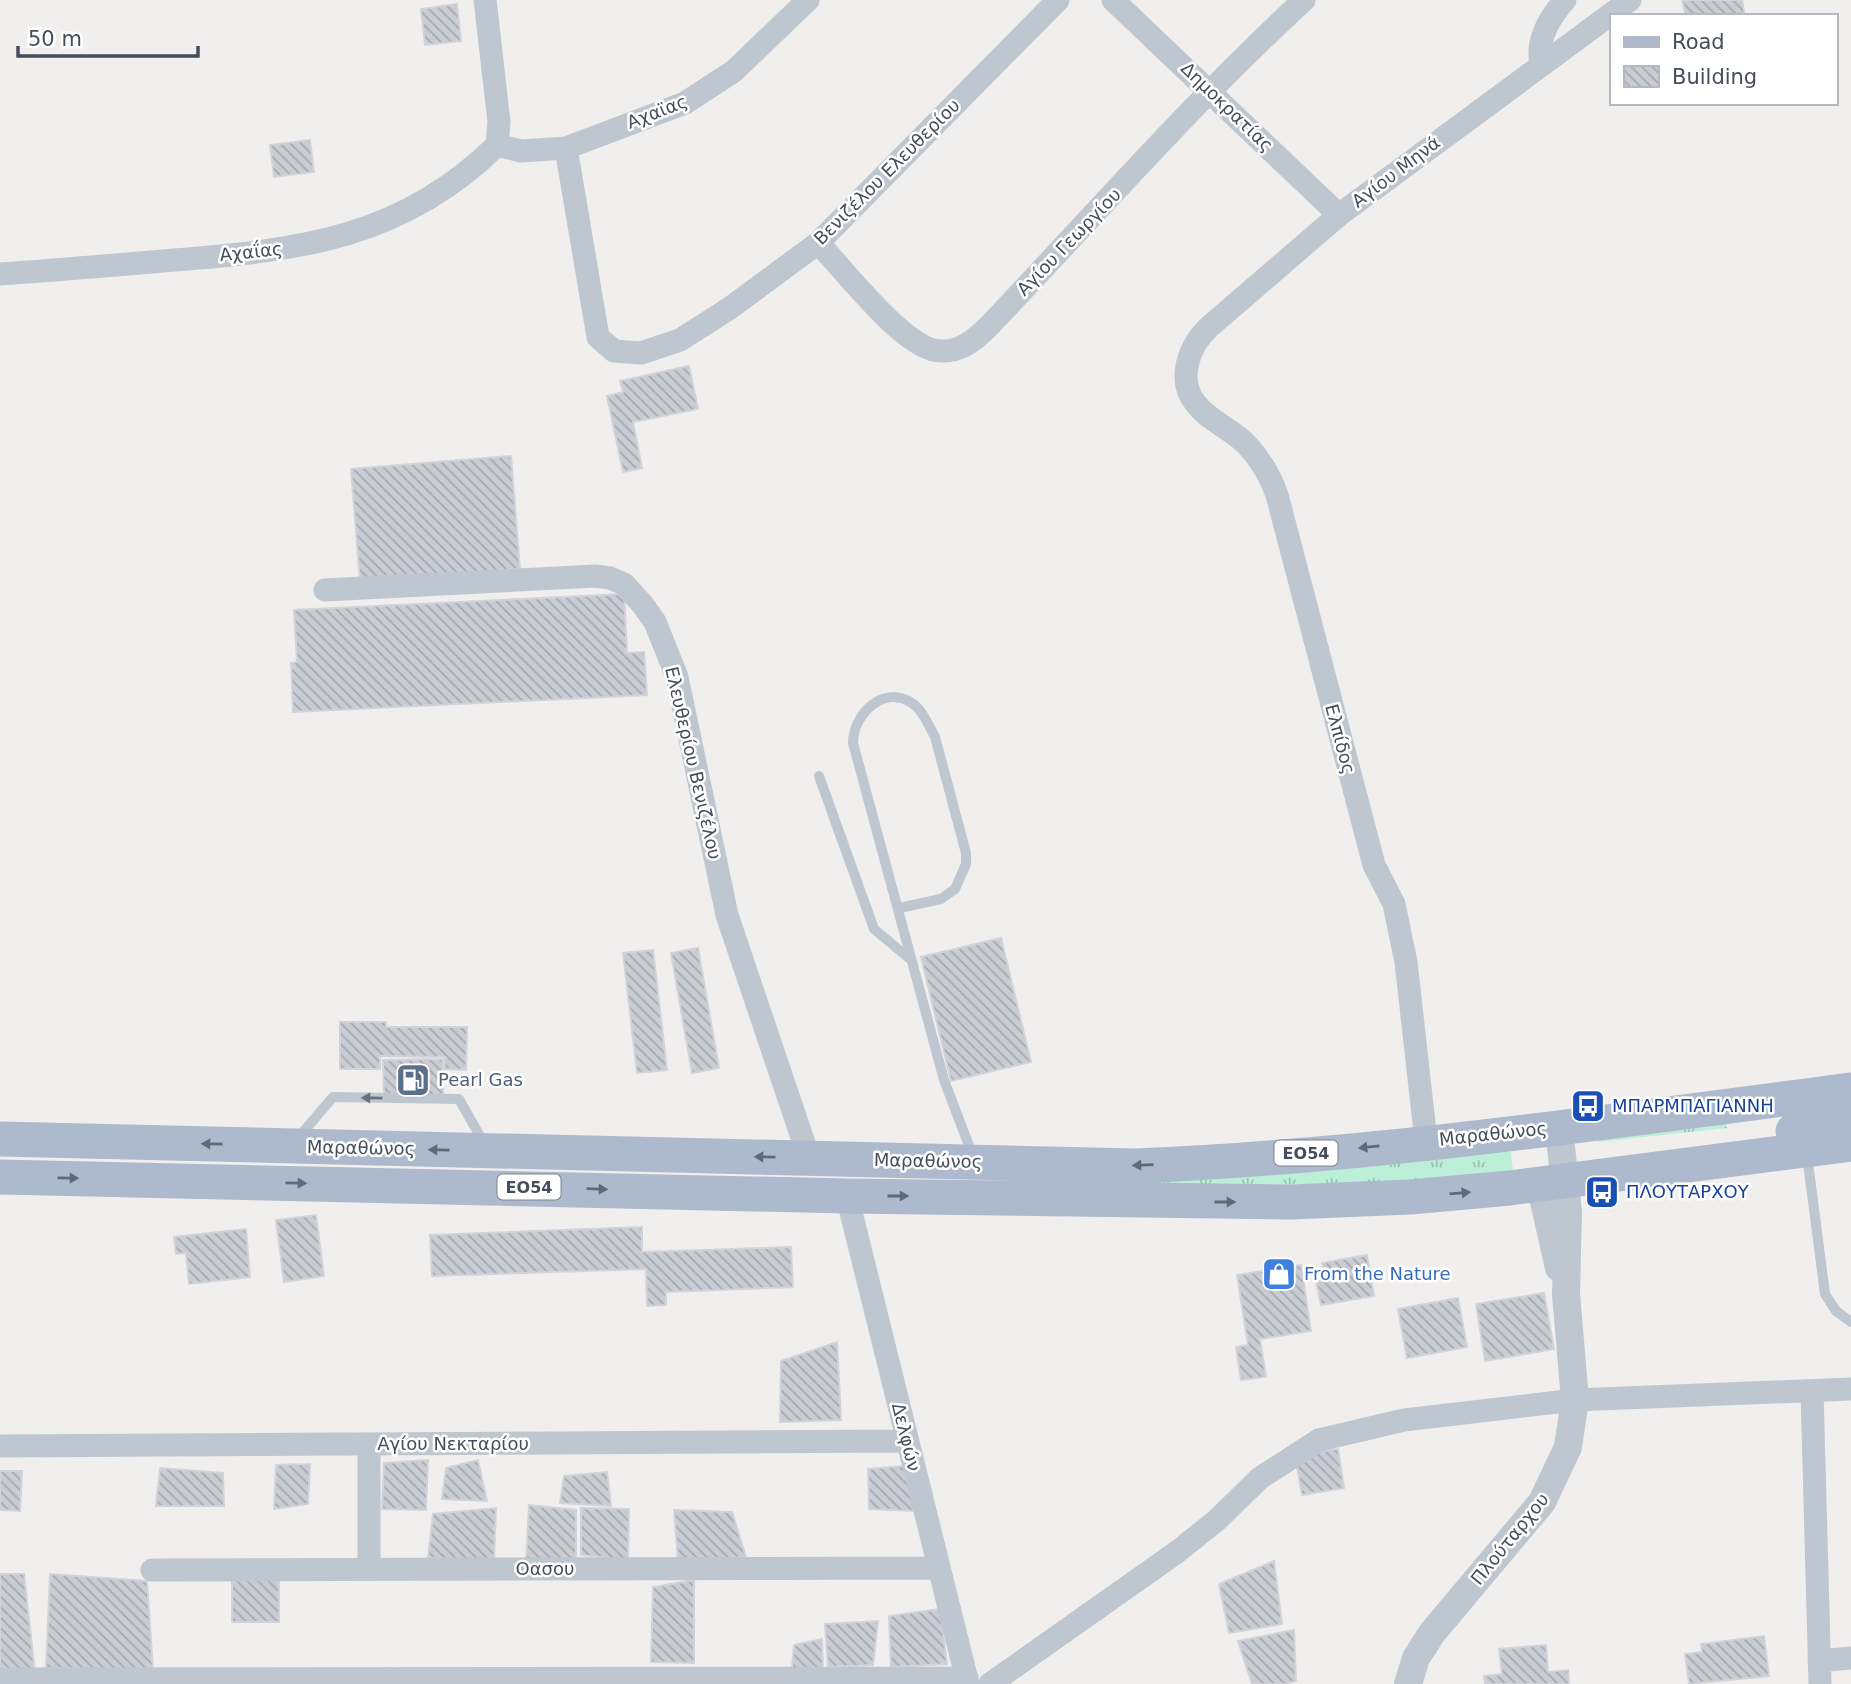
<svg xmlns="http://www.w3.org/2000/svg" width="1851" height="1684" font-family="'DejaVu Sans',sans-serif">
<defs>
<pattern id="grass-tufts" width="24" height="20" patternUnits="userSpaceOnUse" patternTransform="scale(1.75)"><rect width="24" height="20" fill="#bbefd7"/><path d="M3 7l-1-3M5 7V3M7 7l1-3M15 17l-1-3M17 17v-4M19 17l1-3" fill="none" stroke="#9ac4b2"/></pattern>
<pattern id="building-back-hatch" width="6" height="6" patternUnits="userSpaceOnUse" patternTransform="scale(1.75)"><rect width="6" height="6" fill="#caccd4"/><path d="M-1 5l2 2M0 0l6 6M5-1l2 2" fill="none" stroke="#a6a8af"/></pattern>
</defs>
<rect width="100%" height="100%" fill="#f1eeee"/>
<path fill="url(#grass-tufts)" d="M 1726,1118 L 1727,1128 L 1597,1142 L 1596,1133 Z
M 1506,1151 L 1511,1152 L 1513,1171 L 1430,1181 L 1184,1187 L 1130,1179 Z"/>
<path fill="url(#building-back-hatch)" stroke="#d2d3da" stroke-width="2" d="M 1682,0 L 1742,0 L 1745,16 L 1686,16 Z
M 457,4 L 461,41 L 425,45 L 421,9 Z
M 310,140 L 314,172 L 274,177 L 270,145 Z
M 689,366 L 698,409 L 633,422 L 642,468 L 623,472 L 607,396 L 623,392 L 620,381 Z
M 511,456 L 520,569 L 360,582 L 351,469 Z
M 624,594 L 627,653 L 644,652 L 647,695 L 293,712 L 291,663 L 297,662 L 294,610 Z
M 1001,938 L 1031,1062 L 951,1081 L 921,957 Z
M 698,948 L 719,1068 L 692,1073 L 671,953 Z
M 653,950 L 667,1070 L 637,1073 L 623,953 Z
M 340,1022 L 386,1022 L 386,1027 L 467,1027 L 466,1070 L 444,1069 L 445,1057 L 380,1056 L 380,1069 L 340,1069 Z
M 443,1059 L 443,1100 L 384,1100 L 383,1060 Z
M 316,1215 L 324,1276 L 284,1282 L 276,1220 Z
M 642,1227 L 642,1252 L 791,1247 L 793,1287 L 666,1292 L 666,1305 L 647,1306 L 646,1269 L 432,1276 L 430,1235 Z
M 246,1229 L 250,1277 L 189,1284 L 186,1253 L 176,1254 L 174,1237 Z
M 1367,1255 L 1374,1296 L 1321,1305 L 1316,1282 L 1325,1280 L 1322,1263 Z
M 1301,1265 L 1311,1331 L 1260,1339 L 1266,1377 L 1241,1380 L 1236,1347 L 1248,1345 L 1237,1275 Z
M 1544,1293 L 1554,1349 L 1485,1361 L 1476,1304 Z
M 1458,1298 L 1467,1347 L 1407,1358 L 1398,1309 Z
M 837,1342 L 841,1420 L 780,1422 L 781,1361 Z
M 1338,1449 L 1344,1488 L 1302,1495 L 1295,1455 Z
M 428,1460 L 426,1510 L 382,1509 L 384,1463 Z
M 478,1460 L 487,1501 L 442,1499 L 446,1468 Z
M 310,1464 L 308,1504 L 274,1509 L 276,1465 Z
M 903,1466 L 915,1511 L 869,1509 L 868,1469 Z
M 160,1468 L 223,1473 L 224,1506 L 156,1506 Z
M 0,1471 L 22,1471 L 20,1511 L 0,1510 Z
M 607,1472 L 611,1506 L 560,1503 L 564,1476 Z
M 529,1505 L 576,1510 L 576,1559 L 526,1562 Z
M 496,1508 L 494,1560 L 428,1558 L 433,1514 Z
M 581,1508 L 629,1509 L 628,1560 L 581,1555 Z
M 674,1510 L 732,1512 L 746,1557 L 678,1561 Z
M 1274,1561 L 1282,1624 L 1229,1633 L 1219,1584 Z
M 0,1574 L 24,1574 L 35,1673 L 0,1673 Z
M 50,1574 L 147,1581 L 153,1670 L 46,1668 Z
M 232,1574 L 279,1574 L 279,1622 L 232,1622 Z
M 694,1580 L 694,1663 L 651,1662 L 653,1587 Z
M 940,1609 L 947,1664 L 891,1667 L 889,1616 Z
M 878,1621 L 873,1665 L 828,1667 L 825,1624 Z
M 1294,1630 L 1296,1681 L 1286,1684 L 1252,1684 L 1238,1641 Z
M 1764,1636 L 1769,1676 L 1689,1684 L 1685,1654 L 1702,1652 L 1701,1644 Z
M 822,1639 L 823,1671 L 792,1668 L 794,1645 Z
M 1546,1645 L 1548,1672 L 1568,1670 L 1569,1684 L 1485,1684 L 1484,1676 L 1502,1674 L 1499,1649 Z"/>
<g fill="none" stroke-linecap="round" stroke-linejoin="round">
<path stroke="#bec6d0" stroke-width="10" d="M 819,776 L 874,929 L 910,959
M 899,908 L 941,899 L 955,889 L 966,864 L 966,853 L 935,737 C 930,728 925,716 918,708 C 890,680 853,711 853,743 L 944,1080 L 973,1156
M 298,1138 L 333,1097 L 459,1099 L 485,1145
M 1807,1155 L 1825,1294 L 1836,1311 L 1851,1322"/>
<path stroke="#bec6d0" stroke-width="23" d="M 485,0 L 499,122 L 497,145
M 1113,0 L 1339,215
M 1541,64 C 1536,40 1550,17 1565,0
M 566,148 L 598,337 L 614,351 L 641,353 L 680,340 L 730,308 L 818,243 L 1058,0
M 818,243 C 844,269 905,351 941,351 C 960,352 975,340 988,327 C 1092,218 1193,102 1304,0
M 0,274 C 58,270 117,265 175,260 C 300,250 403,238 497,145 L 521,151 L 566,148 L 685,103 L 734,71 L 808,0
M 325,590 L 595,576 L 610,578 L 624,584 L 643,605 L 655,622 L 677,677 L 727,915 L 809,1158
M 1426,1141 L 1406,962 L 1394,904 L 1374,865 L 1277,495 C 1270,475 1261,460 1247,445 C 1232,429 1209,421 1196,404 C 1176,380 1189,346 1209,327 L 1339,215 L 1630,0
M 847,1196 L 968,1684
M 1812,1391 L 1820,1684
M 369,1444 L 369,1569
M 0,1446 L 907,1441
M 152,1570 L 938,1568
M 1819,1661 L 1851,1658
M 0,1679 L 967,1678
M 990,1684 L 1177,1552 L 1217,1520 L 1260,1478 L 1319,1440 L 1404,1420 L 1575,1400 L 1851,1389"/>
<path stroke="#bec6d0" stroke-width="28" d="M 1540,1184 L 1559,1268
M 1408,1684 L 1416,1658 L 1432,1633 L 1542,1502 L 1568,1447 L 1575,1400 L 1566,1294 L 1568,1212 L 1559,1128"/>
<path stroke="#adb9cd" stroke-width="35" d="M 1793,1131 L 1851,1118
M 0,1139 L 1135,1166 C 1374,1156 1613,1121 1851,1090
M 0,1177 L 847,1196 L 1291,1202 L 1410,1197 L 1510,1188 L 1851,1144"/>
</g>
<defs><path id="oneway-solid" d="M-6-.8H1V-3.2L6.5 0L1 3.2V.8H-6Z" transform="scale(1.75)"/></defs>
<use fill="#6a727f" href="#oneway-solid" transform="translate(372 1098) rotate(-179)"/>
<g fill="#606978">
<use href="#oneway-solid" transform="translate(212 1144) rotate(-179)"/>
<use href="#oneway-solid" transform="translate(1369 1147) rotate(174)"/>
<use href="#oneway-solid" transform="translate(439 1150) rotate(-179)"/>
<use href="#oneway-solid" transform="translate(765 1157) rotate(-179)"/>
<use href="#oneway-solid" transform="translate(1143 1165) rotate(178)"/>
<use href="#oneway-solid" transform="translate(68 1178) rotate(1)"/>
<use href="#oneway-solid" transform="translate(296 1183) rotate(1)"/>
<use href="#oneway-solid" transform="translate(597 1189) rotate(2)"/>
<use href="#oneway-solid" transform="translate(1460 1193) rotate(-5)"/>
<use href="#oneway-solid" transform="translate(898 1196)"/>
<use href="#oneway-solid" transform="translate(1225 1202)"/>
</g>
<defs>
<g id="fuel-square" transform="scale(1.75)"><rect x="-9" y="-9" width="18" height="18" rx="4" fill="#5c6f8a" stroke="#fff"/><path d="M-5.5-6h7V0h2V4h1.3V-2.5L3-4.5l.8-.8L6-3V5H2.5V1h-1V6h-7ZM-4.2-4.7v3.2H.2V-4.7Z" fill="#fff"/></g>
<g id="bus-square" transform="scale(1.75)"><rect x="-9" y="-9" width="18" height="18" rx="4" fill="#1a4fb4" stroke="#fff"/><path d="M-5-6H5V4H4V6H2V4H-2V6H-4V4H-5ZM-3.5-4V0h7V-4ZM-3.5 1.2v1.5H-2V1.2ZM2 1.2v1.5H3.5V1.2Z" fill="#fff"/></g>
<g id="shop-square" transform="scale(1.75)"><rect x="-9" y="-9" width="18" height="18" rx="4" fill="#3f7fe0" stroke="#fff"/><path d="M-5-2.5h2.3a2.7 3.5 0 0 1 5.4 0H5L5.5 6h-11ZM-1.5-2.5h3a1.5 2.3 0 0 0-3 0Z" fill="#fff"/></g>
</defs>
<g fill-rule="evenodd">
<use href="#fuel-square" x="413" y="1080"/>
<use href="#bus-square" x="1588" y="1106"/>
<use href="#bus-square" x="1602" y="1192"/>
<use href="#shop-square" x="1279" y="1274"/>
</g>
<g text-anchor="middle" stroke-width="5" stroke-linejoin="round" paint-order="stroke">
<g fill="#fff" stroke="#7e838d" stroke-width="2">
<rect x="1274.5" y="1140.5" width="63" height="25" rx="5"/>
<rect x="497.5" y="1174.5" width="63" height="25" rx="5"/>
</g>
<g font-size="16" font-weight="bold" fill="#464e5c">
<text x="1306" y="1159">ΕΟ54</text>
<text x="529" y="1193">ΕΟ54</text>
</g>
<g font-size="18" fill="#464e5c" stroke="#fff">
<text transform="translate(1227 107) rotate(44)" y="6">Δημοκρατίας</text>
<text transform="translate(657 112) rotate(-21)" y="6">Αχαϊας</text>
<text transform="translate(887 172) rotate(-45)" y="6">Βενιζέλου Ελευθερίου</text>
<text transform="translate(1396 172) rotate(-37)" y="6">Αγίου Μηνά</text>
<text transform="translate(1069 242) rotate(-46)" y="6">Αγίου Γεωργίου</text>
<text transform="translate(251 252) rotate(-6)" y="6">Αχαΐας</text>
<text transform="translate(1340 739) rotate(75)" y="6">Ελπίδος</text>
<text transform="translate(693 763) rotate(77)" y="6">Ελευθερίου Βενιζέλου</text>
<text transform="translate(1493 1134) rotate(-6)" y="6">Μαραθώνος</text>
<text transform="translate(361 1148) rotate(1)" y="6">Μαραθώνος</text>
<text transform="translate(928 1161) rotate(1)" y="6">Μαραθώνος</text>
<text transform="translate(906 1437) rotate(76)" y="6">Δελφών</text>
<text x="453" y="1450">Αγίου Νεκταρίου</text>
<text transform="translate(1510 1539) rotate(-51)" y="6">Πλούταρχου</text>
<text x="545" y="1575">Οασου</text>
</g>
<g font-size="18" fill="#4e5e75" stroke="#fff" text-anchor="start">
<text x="438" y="1086">Pearl Gas</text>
</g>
<g font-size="18" fill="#164399" stroke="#fff" text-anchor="start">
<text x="1612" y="1112">ΜΠΑΡΜΠΑΓΙΑΝΝΗ</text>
<text x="1626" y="1198">ΠΛΟΥΤΑΡΧΟΥ</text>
</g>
<g font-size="18" fill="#366cbe" stroke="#fff" text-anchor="start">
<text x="1304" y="1280">From the Nature</text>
</g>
</g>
<rect x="1610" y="14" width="228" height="91" fill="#ffffff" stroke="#b5b8be" stroke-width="2"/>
<rect x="1624" y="37" width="35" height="10" fill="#adb9cd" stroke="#b5b8be" stroke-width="2"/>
<text x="1672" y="49" font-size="21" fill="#464e5c">Road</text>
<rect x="1624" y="66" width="35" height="21" fill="url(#building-back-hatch)" stroke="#b5b8be" stroke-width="2"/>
<text x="1672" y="84" font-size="21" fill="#464e5c">Building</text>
<path d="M18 46v10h180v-10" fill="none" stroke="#464e5c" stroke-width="3.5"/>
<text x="28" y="46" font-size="21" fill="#464e5c" stroke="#ffffff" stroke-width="5" paint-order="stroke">50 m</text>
</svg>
